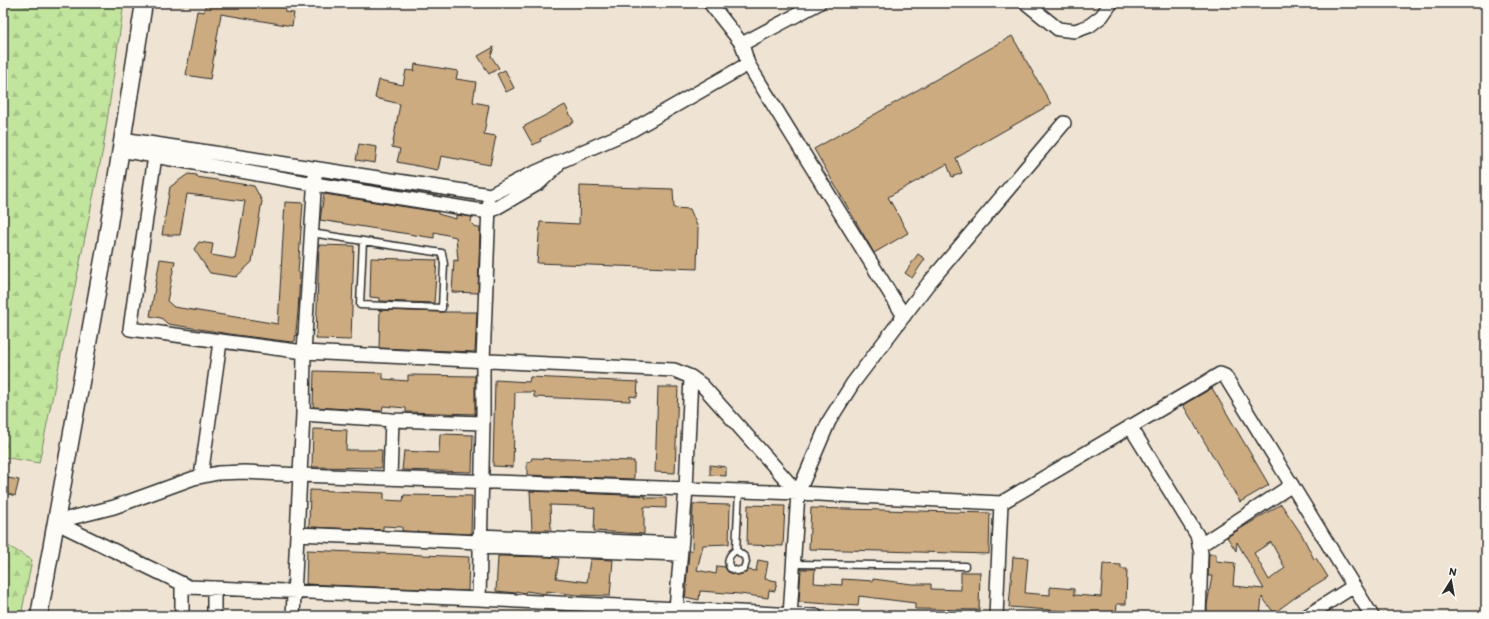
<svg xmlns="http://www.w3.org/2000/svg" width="1489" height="619" font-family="Itim,sans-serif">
<defs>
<pattern id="forest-firs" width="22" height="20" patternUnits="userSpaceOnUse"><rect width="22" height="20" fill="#c2e59e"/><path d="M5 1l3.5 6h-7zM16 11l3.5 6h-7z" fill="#a7c588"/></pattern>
</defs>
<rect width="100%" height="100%" fill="#efe4d3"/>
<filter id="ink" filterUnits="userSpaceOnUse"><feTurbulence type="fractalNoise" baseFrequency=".025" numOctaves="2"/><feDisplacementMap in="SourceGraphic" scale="8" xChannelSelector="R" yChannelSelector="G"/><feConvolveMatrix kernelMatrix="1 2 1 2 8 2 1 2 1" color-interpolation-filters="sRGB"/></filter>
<g filter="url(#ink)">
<path fill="url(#forest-firs)" stroke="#768864" d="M 3,3 L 124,3 L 103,149 L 39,463 L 3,457 Z
M 3,543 L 32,560 L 21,616 L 3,616 Z"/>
<path fill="#cdab80" stroke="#2b2b2b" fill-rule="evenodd" d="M 206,3 L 287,3 L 285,12 L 294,13 L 292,26 L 221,14 L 210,79 L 186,75 L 197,11 L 204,12 Z
M 1012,36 L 1051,104 L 956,158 L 962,173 L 952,177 L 947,164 L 888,197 L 908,233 L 874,253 L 814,149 Z
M 494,47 L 491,56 L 499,68 L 489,74 L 478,56 Z
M 415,64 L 458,71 L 456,79 L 476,82 L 473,102 L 489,105 L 484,134 L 496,136 L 490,165 L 441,156 L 438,170 L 397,162 L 400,149 L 392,147 L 400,104 L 375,98 L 379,80 L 403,85 L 406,70 L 414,71 Z
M 505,70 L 514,88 L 506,92 L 497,74 Z
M 565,105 L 574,122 L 540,139 L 541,141 L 533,145 L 523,127 Z
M 359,144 L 377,147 L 375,163 L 356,160 Z
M 188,174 L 197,175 L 197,177 L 254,186 L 262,201 L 252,262 L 236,277 L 210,273 L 194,249 L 199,242 L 213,244 L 211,255 L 235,259 L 245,201 L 187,194 L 180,235 L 162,235 L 170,187 Z
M 580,186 L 673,189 L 674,208 L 690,209 L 698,228 L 697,269 L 537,263 L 540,222 L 579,224 Z
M 324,194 L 438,212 L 438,214 L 456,219 L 456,215 L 472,217 L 471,222 L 477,228 L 480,228 L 478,293 L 452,292 L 454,260 L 458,261 L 456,237 L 434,232 L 434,238 L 320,220 Z
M 285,202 L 303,203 L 298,273 L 300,273 L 298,312 L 295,341 L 292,342 L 236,335 L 168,324 L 161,318 L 150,316 L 160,259 L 175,261 L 167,301 L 174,307 L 278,324 Z
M 319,245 L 354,246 L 351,340 L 316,339 Z
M 918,254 L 925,259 L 912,278 L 905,273 Z
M 371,258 L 437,260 L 434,303 L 380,301 L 380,298 L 370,297 Z
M 380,310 L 442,312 L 477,312 L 475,352 L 379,348 Z
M 314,371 L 383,373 L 383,379 L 408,381 L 408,375 L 475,376 L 475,414 L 406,412 L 406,408 L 383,406 L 382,411 L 313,407 Z
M 530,377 L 638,382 L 637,397 L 630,396 L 630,401 L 534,397 L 534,392 L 515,392 L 513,467 L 493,466 L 495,380 L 529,382 Z
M 658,387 L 678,387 L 675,473 L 655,472 Z
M 1212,388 L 1269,485 L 1240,502 L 1183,405 Z
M 313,429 L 347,430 L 346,450 L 382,450 L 381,468 L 312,467 Z
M 440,434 L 473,435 L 472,472 L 402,470 L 404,451 L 439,453 Z
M 532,458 L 634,461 L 634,479 L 527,475 L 527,462 L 531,461 Z
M 710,465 L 726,467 L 726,476 L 710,475 Z
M 8,478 L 19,480 L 15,496 L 5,493 Z
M 310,490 L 384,493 L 384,500 L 403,501 L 404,495 L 472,496 L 471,534 L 402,531 L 402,527 L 383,526 L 383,530 L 309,527 Z
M 530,491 L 646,496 L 645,498 L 666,498 L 666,508 L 644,507 L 644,534 L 594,531 L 595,508 L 580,506 L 550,505 L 551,530 L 532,530 Z
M 693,504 L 730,505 L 729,544 L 703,545 L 697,570 L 716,574 L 717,566 L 725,567 L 728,572 L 738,575 L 746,573 L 748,570 L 756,571 L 758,560 L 768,562 L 765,579 L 777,581 L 775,591 L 769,590 L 768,598 L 740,594 L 700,591 L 699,600 L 685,597 L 687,585 L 686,584 L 689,554 L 689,551 L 692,551 Z
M 1281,504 L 1302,535 L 1314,559 L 1316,558 L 1328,577 L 1297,596 L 1274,613 L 1262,597 L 1260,616 L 1207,616 L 1207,605 L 1212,576 L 1208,576 L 1209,554 L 1216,554 L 1216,561 L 1235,563 L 1233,586 L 1264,589 L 1237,542 L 1236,551 L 1227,537 ZM 1271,542 L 1285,568 L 1269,580 L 1254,553 Z
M 748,505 L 785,506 L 783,546 L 747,545 Z
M 811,508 L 990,513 L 989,554 L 809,549 Z
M 307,550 L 469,557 L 468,591 L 306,584 Z
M 498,556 L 550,557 L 559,559 L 556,578 L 587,582 L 590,559 L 613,560 L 610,596 L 577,595 L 546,591 L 546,594 L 526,591 L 525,593 L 516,591 L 516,593 L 496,591 Z
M 1013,557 L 1028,558 L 1025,593 L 1050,595 L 1050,587 L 1074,589 L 1074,595 L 1101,597 L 1103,564 L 1121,565 L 1121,569 L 1127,569 L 1126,604 L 1117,604 L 1116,615 L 1009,607 Z
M 801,569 L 815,569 L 814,583 L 842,585 L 842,579 L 873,581 L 873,579 L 912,584 L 931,584 L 931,589 L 961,590 L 961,572 L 980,572 L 979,610 L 915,609 L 915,603 L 859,596 L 858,606 L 799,602 Z"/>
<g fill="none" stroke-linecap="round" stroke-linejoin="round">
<g stroke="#2b2b2b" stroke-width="9">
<path id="service" d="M 311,233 L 442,253 L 444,264 L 442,308 L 360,305 L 363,241
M 736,550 L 739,491
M 736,550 L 745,557 L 746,562 L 744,569 L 737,571 L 730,568 C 726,560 729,555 736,550 Z
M 793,564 L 965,566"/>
</g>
<g stroke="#2b2b2b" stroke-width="16">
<path id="minor" d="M 710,3 L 742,44 L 748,64
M 1026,3 L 1058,29 L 1075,31 L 1089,26 L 1102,16 L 1111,3
M 742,44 L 819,3
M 122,139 L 490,195 L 527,176 L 632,130 L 748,64 L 904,316
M 120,150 L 314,184 L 489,212 L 539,183 L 557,166
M 155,156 L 130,329 L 304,352 L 674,370 L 691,377 L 702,385 L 798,493
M 303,414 L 392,420 L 483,423
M 1130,426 L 1197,535 L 1201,553 L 1199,616
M 201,476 L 220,342
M 390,477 L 392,420
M 55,522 L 114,507 L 194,478 L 218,473 L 245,472 L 300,475 L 798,493 L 1001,503 L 1220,374 L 1225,376 L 1372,616
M 55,522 L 189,587 L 479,599 L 816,616
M 297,534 L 479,542
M 479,536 L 680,544
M 1199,546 L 1292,485
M 479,547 L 680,554
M 182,584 L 182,616
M 214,588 L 214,616
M 479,599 L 483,423 L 483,361 L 489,205
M 293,616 L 303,414 L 304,352 L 315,176
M 677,616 L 676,609 L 686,489 L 691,377
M 790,616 L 798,493 L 829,421 L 853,383 L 928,284 L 1064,123
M 996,616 L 1001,503
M 1307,616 L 1354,586"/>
</g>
<g stroke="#2b2b2b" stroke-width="19">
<path id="tertiary" d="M 39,616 L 106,243 L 144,3"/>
</g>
<use href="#service" stroke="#fdfcf7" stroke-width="6"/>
<use href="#minor" stroke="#fdfcf7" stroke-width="13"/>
<use href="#tertiary" stroke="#fdfcf7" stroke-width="16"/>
</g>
</g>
<rect width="1489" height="619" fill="none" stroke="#fdfcf7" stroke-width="16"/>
<rect x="8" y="8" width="1473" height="603" fill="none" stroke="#2b2b2b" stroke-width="1.5" filter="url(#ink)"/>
<g transform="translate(1451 581) rotate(11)" stroke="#fdfcf7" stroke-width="3" paint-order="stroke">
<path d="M0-3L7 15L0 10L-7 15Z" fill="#2b2b2b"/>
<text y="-6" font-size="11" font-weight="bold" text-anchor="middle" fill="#2b2b2b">N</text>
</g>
</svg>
